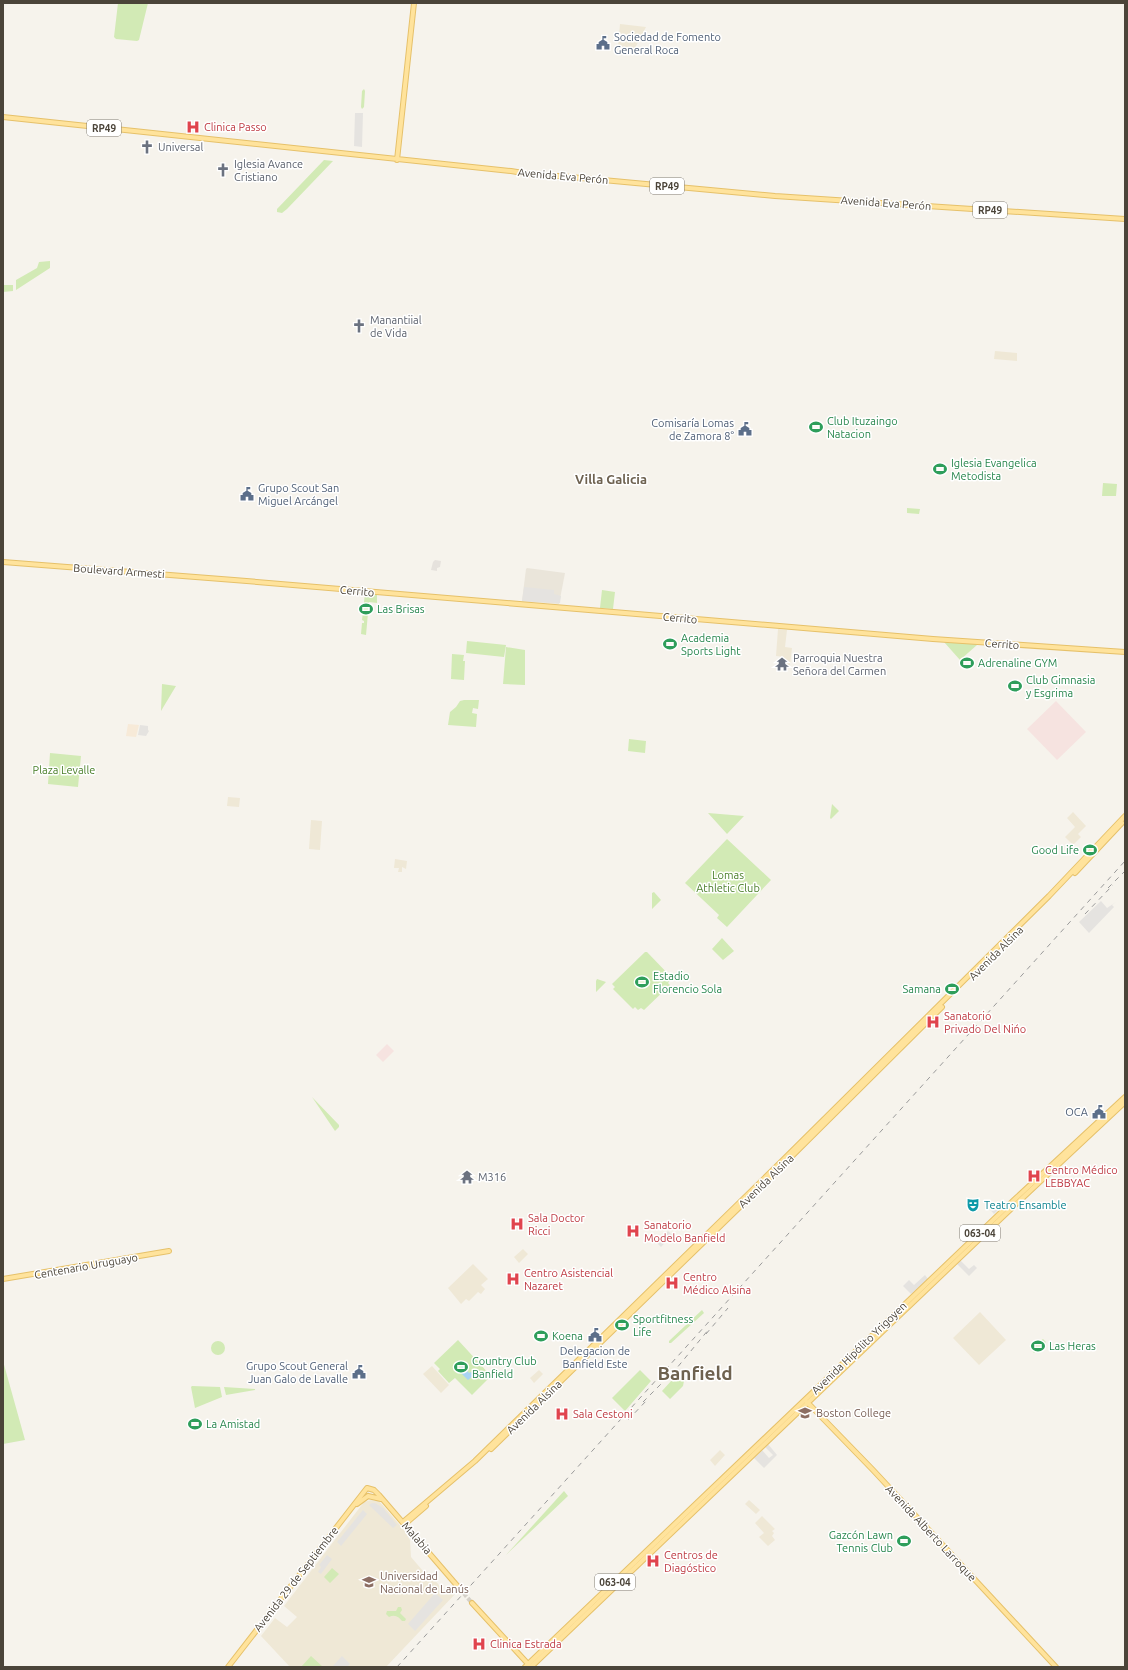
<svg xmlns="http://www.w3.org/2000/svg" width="1128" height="1670" font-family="Ubuntu,sans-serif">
<rect width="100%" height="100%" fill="#f6f3ec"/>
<path fill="#eae5da" d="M 527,568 L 565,573 L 559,604 L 522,601 L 526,569 Z"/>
<path fill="#f7ead8" d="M 128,724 L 139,725 L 136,737 L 126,736 Z"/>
<path fill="#e6e2dd" d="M 435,560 L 441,561 L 440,567 L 437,568 L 437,571 L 431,570 L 433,562 Z"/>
<path fill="#efe8d6" d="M 620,24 L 646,27 L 635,48 L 618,46 Z
M 995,351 L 1017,353 L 1017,361 L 994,359 Z
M 778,629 L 787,630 L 785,647 L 792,648 L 790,665 L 783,665 L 784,657 L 776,656 Z
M 228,797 L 240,798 L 239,807 L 227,806 Z
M 1073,812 L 1086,826 L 1078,834 L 1081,837 L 1073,845 L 1065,837 L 1075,827 L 1067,818 Z
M 311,820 L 322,821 L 320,850 L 309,849 Z
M 395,859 L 407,861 L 406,869 L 402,867 L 402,872 L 398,872 L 399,868 L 394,868 Z
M 523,1249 L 528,1254 L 519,1263 L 514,1257 Z
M 473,1264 L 488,1279 L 481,1285 L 485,1289 L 481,1294 L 478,1292 L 469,1301 L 466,1299 L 461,1304 L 448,1288 Z
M 980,1312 L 1006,1340 L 979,1365 L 953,1338 Z
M 432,1366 L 449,1385 L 441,1393 L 423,1374 Z
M 539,1370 L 543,1374 L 534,1383 L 530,1378 Z
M 807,1407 L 812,1411 L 803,1420 L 798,1415 Z
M 720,1450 L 725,1455 L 715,1466 L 710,1460 Z
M 371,1500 L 379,1501 L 404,1530 L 410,1540 L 411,1557 L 423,1571 L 426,1570 L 445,1592 L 453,1585 L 457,1592 L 386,1667 L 290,1667 L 261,1636 L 275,1618 L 287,1627 L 297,1617 L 284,1606 L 364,1502 Z
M 749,1500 L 760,1510 L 756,1514 L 745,1504 Z
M 762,1516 L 775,1529 L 772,1531 L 774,1533 L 772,1536 L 775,1540 L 768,1546 L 759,1537 L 764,1533 L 755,1523 Z"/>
<path fill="#f6e3e0" d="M 1056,701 L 1086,732 L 1057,760 L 1027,729 Z
M 387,1044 L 394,1051 L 383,1062 L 376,1055 Z"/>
<path fill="#d2eab5" d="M 118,3 L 148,3 L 139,40 L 137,41 L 116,39 L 114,37 Z
M 364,89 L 365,91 L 364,107 L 362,109 L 361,107 L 362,91 Z
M 324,160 L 333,161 L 287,209 L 282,213 L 277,212 L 277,209 Z
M 50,261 L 50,268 L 16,290 L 16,280 L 37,268 L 39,262 Z
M 3,285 L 13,285 L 13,291 L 3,292 Z
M 1103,483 L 1117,484 L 1116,496 L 1102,496 Z
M 907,508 L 920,509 L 919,514 L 907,513 Z
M 602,590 L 615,592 L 613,609 L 600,608 Z
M 365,593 L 377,594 L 377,603 L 369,602 L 366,635 L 361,634 L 362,623 L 364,623 L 364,621 L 362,620 Z
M 467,641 L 506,645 L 504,657 L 466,653 Z
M 944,642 L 976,644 L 977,645 L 960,660 Z
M 506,647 L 525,650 L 525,685 L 503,684 Z
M 452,654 L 464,655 L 463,661 L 465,661 L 464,680 L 451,679 Z
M 162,684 L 176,686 L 161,711 Z
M 464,700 L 479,700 L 478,709 L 473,708 L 472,713 L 477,714 L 476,727 L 448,725 L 450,712 L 456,707 L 460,701 Z
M 629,739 L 646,741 L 645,753 L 628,751 Z
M 50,753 L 81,756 L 78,787 L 48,784 Z
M 832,804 L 839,811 L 831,819 L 830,818 Z
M 708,813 L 744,816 L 727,834 Z
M 727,839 L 771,880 L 727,927 L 717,918 L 719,915 L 685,883 Z
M 654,892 L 661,900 L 652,909 L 652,893 Z
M 722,938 L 734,951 L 723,960 L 712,949 Z
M 645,952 L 647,952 L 672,978 L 668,983 L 670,985 L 669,986 L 644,1010 L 641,1008 L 638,1010 L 635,1007 L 633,1009 L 613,989 L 615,987 L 612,984 Z
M 597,979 L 606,982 L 596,992 L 596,981 Z
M 312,1097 L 339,1125 L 339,1127 L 335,1131 Z
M 702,1310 L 704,1313 L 671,1343 L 669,1343 L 669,1341 Z
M 1043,1339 L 1046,1342 L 1034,1353 L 1031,1349 Z
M 458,1340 L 491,1376 L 472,1395 L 455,1378 L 449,1383 L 438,1371 L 440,1369 L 434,1363 Z
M211 1348a7 7 0 1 1 14 0a7 7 0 1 1-14 0Z
M 3,1361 L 25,1440 L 3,1444 Z
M 701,1367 L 704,1367 L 689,1381 L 688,1381 L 691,1375 Z
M 640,1370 L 651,1381 L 625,1411 L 612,1398 Z
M 678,1376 L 684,1381 L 683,1386 L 670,1399 L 662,1391 L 672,1380 L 673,1382 Z
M 192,1386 L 220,1387 L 222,1397 L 195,1408 L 191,1387 Z
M 224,1387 L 255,1389 L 255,1390 L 226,1395 Z
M 564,1491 L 568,1496 L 506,1555 Z
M 332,1568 L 339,1574 L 330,1583 L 324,1577 Z
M 398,1607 L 401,1607 L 402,1610 L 400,1613 L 406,1619 L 405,1621 L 402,1621 C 399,1617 395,1614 389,1617 L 386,1614 L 387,1611 L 396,1611 Z
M 311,1656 L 323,1667 L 301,1667 Z"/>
<path fill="#e5e3e0" d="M 355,113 L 363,113 L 362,147 L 354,146 Z
M 524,587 L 554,590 L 554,594 L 561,596 L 560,603 L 522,601 Z
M 140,725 L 148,726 L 148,730 L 149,731 L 146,736 L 138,735 Z
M 1101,901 L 1107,908 L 1116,902 L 1112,905 L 1114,907 L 1089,933 L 1079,922 Z
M 989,1201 L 998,1210 L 994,1214 L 985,1204 Z
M 668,1231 L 672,1235 L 661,1247 L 656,1242 Z
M 960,1260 L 969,1269 L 974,1265 L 977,1268 L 969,1276 L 957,1264 Z
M 925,1275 L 928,1279 L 911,1294 L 903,1286 L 909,1280 L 914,1285 Z
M 768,1444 L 777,1455 L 764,1468 L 754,1458 L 762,1450 L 769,1458 L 773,1455 L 765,1447 Z
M 372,1503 L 375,1503 L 383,1508 L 397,1525 L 393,1528 L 369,1505 Z
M 363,1510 L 367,1514 L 341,1546 L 337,1542 Z
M 327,1555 L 332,1559 L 321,1574 L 318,1572 L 321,1567 L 319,1565 Z
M 435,1593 L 443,1600 L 415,1631 L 408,1624 Z
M 342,1656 L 350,1664 L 347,1667 L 332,1667 Z"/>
<path fill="#a9d4f2" d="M 463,1366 L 469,1373 L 471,1372 L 474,1375 L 468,1380 L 458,1370 Z"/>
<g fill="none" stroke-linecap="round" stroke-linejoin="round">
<path stroke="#d4d0c8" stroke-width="4" stroke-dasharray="4 2" stroke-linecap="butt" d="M 460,1589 L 472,1603"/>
<g stroke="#e6c16a" stroke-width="6">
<path id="major" d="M 3,117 L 511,171 L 541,176 L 560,176 L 775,196 L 1125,219
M 397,160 L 414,3
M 3,562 L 234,580 L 933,639 L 1125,652
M 1075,873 L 1122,823
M 3,1279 L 169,1251
M 807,1402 L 873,1470 L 1056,1667
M 491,1449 L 784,1164 L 942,1007
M 368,1496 L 381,1499
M 357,1504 L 368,1496
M 403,1522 L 475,1461 L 782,1161 L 1049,896 L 1125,816
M 405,1524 L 426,1506
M 472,1603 L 529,1665
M 228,1667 L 367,1488 L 374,1490 L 379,1495 L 460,1589
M 525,1667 L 1014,1200 L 1125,1097
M 531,1667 L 1015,1205 L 1125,1102"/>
</g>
<use href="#major" stroke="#ffe39c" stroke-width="4"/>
<path stroke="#9a9a9a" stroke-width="1" stroke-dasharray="5 5" stroke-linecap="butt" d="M 1108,888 L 1125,871
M 1085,914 L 1113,885
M 706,1334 L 728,1308
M 643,1402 L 676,1369 L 709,1329
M 628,1420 L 647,1400
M 397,1667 L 1125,861"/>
</g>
<defs>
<g id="civic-bare" transform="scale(1.08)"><path d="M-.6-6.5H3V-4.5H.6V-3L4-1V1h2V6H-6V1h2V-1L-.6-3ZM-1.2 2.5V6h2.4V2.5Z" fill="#5c6f8a" stroke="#fff" stroke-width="2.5" paint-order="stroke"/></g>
<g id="hospital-bare" transform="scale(1.08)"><path d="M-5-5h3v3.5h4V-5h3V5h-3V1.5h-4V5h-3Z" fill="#e0444e" stroke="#fff" stroke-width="2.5" paint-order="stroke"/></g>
<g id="church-bare" transform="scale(1.08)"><path d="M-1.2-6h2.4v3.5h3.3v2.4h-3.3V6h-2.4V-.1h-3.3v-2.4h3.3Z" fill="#6b7280" stroke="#fff" stroke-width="2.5" paint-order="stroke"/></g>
<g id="stadium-bare" transform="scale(1.08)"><path d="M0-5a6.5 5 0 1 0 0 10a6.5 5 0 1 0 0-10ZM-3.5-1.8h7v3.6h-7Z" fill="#2e9e5b" stroke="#fff" stroke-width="2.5" paint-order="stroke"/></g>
<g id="temple-bare" transform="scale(1.08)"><path d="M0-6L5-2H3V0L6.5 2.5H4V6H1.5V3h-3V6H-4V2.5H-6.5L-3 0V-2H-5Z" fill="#6b7280" stroke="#fff" stroke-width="2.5" paint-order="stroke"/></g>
<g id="theatre-bare" transform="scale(1.08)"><path d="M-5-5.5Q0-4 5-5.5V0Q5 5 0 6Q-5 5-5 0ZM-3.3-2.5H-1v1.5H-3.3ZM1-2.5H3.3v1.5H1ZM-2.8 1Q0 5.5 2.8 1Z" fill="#0f9aa8" stroke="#fff" stroke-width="2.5" paint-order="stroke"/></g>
<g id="university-bare" transform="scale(1.08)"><path d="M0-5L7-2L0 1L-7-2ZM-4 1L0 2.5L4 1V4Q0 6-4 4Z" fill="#8d6e63" stroke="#fff" stroke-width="2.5" paint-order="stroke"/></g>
</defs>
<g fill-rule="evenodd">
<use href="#civic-bare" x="603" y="43"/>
<use href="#hospital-bare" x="193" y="127"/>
<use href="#church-bare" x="147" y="147"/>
<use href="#church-bare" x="223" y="170"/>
<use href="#church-bare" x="359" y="326"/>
<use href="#stadium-bare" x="816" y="427"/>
<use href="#civic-bare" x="745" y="429"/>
<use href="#stadium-bare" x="940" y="469"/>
<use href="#civic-bare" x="247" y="494"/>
<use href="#stadium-bare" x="366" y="609"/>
<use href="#stadium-bare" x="670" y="644"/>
<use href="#stadium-bare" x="967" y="663"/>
<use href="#temple-bare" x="782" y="664"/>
<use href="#stadium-bare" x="1015" y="686"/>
<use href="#stadium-bare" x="1090" y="850"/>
<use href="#stadium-bare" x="642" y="982"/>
<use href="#stadium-bare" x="952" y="989"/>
<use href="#hospital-bare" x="933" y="1022"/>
<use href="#civic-bare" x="1099" y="1112"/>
<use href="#hospital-bare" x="1034" y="1176"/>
<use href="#temple-bare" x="467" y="1177"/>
<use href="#theatre-bare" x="973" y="1205"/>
<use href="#hospital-bare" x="517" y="1224"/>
<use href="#hospital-bare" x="633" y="1231"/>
<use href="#hospital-bare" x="513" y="1279"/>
<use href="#hospital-bare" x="672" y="1283"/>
<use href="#stadium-bare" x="622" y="1325"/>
<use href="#civic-bare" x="595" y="1335"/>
<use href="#stadium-bare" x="541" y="1336"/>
<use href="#stadium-bare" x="1038" y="1346"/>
<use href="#stadium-bare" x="461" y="1367"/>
<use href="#civic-bare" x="359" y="1372"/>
<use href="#university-bare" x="805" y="1413"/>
<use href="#hospital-bare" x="562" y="1414"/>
<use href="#stadium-bare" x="195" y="1424"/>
<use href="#stadium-bare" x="904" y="1541"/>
<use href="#hospital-bare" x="653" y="1561"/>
<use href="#university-bare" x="369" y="1582"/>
<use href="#hospital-bare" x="479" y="1644"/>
</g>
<g text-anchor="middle" stroke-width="3" stroke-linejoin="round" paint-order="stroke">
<g fill="#fff" stroke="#817c74" stroke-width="1">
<rect x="87" y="120" width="34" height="16" rx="3"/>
<rect x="650" y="178" width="34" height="16" rx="3"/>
<rect x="973" y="202" width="34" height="16" rx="3"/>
<rect x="960" y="1225" width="40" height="16" rx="3"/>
<rect x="595" y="1574" width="40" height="16" rx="3"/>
</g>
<g font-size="10" font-weight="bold" fill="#4b4439">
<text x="104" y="132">RP49</text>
<text x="667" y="190">RP49</text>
<text x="990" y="214">RP49</text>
<text x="980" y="1237">063-04</text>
<text x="615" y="1586">063-04</text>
</g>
<g font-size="11" fill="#4e5e75" stroke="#fff" text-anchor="end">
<text x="614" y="41" text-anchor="start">Sociedad de Fomento<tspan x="614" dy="13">General Roca</tspan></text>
<text x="734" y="427">Comisaría Lomas<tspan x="734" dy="13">de Zamora 8°</tspan></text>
<text x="258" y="492" text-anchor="start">Grupo Scout San<tspan x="258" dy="13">Miguel Arcángel</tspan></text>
<text x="1088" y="1116">OCA</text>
<text x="595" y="1355" text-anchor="middle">Delegacion de<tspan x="595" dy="13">Banfield Este</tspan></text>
<text x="348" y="1370">Grupo Scout General<tspan x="348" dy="13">Juan Galo de Lavalle</tspan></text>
</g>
<g font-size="11" fill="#be3a42" stroke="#fff" text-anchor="start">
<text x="204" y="131">Clinica Passo</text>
<text x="944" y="1020">Sanatorio<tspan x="944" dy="13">Privado Del Nińo</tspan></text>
<text x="1045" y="1174">Centro Médico<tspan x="1045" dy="13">LEBBYAC</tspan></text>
<text x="528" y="1222">Sala Doctor<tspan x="528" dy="13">Ricci</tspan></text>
<text x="644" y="1229">Sanatorio<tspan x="644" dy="13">Modelo Banfield</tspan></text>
<text x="524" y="1277">Centro Asistencial<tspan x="524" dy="13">Nazaret</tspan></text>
<text x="683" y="1281">Centro<tspan x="683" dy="13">Médico Alsina</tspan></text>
<text x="573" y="1418">Sala Cestoni</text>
<text x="664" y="1559">Centros de<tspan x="664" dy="13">Diagóstico</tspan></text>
<text x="490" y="1648">Clinica Estrada</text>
</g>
<g font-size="11" fill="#5b616d" stroke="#fff" text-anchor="start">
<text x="158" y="151">Universal</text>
<text x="234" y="168">Iglesia Avance<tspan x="234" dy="13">Cristiano</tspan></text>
<text x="370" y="324">Manantiial<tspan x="370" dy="13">de Vida</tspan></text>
<text x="793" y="662">Parroquia Nuestra<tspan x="793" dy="13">Señora del Carmen</tspan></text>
<text x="478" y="1181">M316</text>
</g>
<g font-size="11" fill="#4b4439" stroke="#fff">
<text transform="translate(563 176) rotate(5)" y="4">Avenida Eva Perón</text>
<text transform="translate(886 203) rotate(4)" y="4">Avenida Eva Perón</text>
<text transform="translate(119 571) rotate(4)" y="4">Boulevard Armesti</text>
<text transform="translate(357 591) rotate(5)" y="4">Cerrito</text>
<text transform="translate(680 618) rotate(5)" y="4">Cerrito</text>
<text transform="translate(1002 644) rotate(4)" y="4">Cerrito</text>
<text transform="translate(996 953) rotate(-45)" y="4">Avenida Alsina</text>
<text transform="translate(766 1181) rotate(-44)" y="4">Avenida Alsina</text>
<text transform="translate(86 1266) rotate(-10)" y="4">Centenario Uruguayo</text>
<text transform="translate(859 1348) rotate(-44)" y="4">Avenida Hipólito Yrigoyen</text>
<text transform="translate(534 1407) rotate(-44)" y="4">Avenida Alsina</text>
<text transform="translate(931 1533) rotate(47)" y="4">Avenida Alberto Larroque</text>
<text transform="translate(417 1538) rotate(49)" y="4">Malabia</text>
<text transform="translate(296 1579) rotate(-52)" y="4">Avenida 29 de Septiembre</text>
</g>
<g font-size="11" fill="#27864d" stroke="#fff" text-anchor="start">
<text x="827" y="425">Club Ituzaingo<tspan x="827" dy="13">Natacion</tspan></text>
<text x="951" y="467">Iglesia Evangelica<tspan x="951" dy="13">Metodista</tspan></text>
<text x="377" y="613">Las Brisas</text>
<text x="681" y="642">Academia<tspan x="681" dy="13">Sports Light</tspan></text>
<text x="978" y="667">Adrenaline GYM</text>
<text x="1026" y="684">Club Gimnasia<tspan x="1026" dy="13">y Esgrima</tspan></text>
<text x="1079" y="854" text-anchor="end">Good Life</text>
<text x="653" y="980">Estadio<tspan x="653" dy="13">Florencio Sola</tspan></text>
<text x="941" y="993" text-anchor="end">Samana</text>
<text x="633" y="1323">Sportfitness<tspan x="633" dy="13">Life</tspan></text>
<text x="552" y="1340">Koena</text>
<text x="1049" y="1350">Las Heras</text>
<text x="472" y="1365">Country Club<tspan x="472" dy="13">Banfield</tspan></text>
<text x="206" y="1428">La Amistad</text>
<text x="893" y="1539" text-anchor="end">Gazcón Lawn<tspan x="893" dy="13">Tennis Club</tspan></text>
</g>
<g font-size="11" fill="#4a7f2a" stroke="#fff">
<text x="64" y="774">Plaza Levalle</text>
<text x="728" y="879">Lomas<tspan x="728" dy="13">Athletic Club</tspan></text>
</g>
<g font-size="11" fill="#0d838f" stroke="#fff" text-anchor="start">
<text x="984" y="1209">Teatro Ensamble</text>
</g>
<g font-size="11" fill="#785e54" stroke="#fff" text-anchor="start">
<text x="816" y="1417">Boston College</text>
<text x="380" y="1580">Universidad<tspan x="380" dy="13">Nacional de Lanús</tspan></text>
</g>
<g font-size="13" font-weight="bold" fill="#6e6250" stroke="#fff">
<text x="611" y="484">Villa Galicia</text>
</g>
<g font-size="19" font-weight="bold" fill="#6e6250" stroke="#fff">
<text x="695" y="1380">Banfield</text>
</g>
</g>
<rect width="1128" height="1670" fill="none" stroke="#4b4439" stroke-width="8"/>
</svg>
